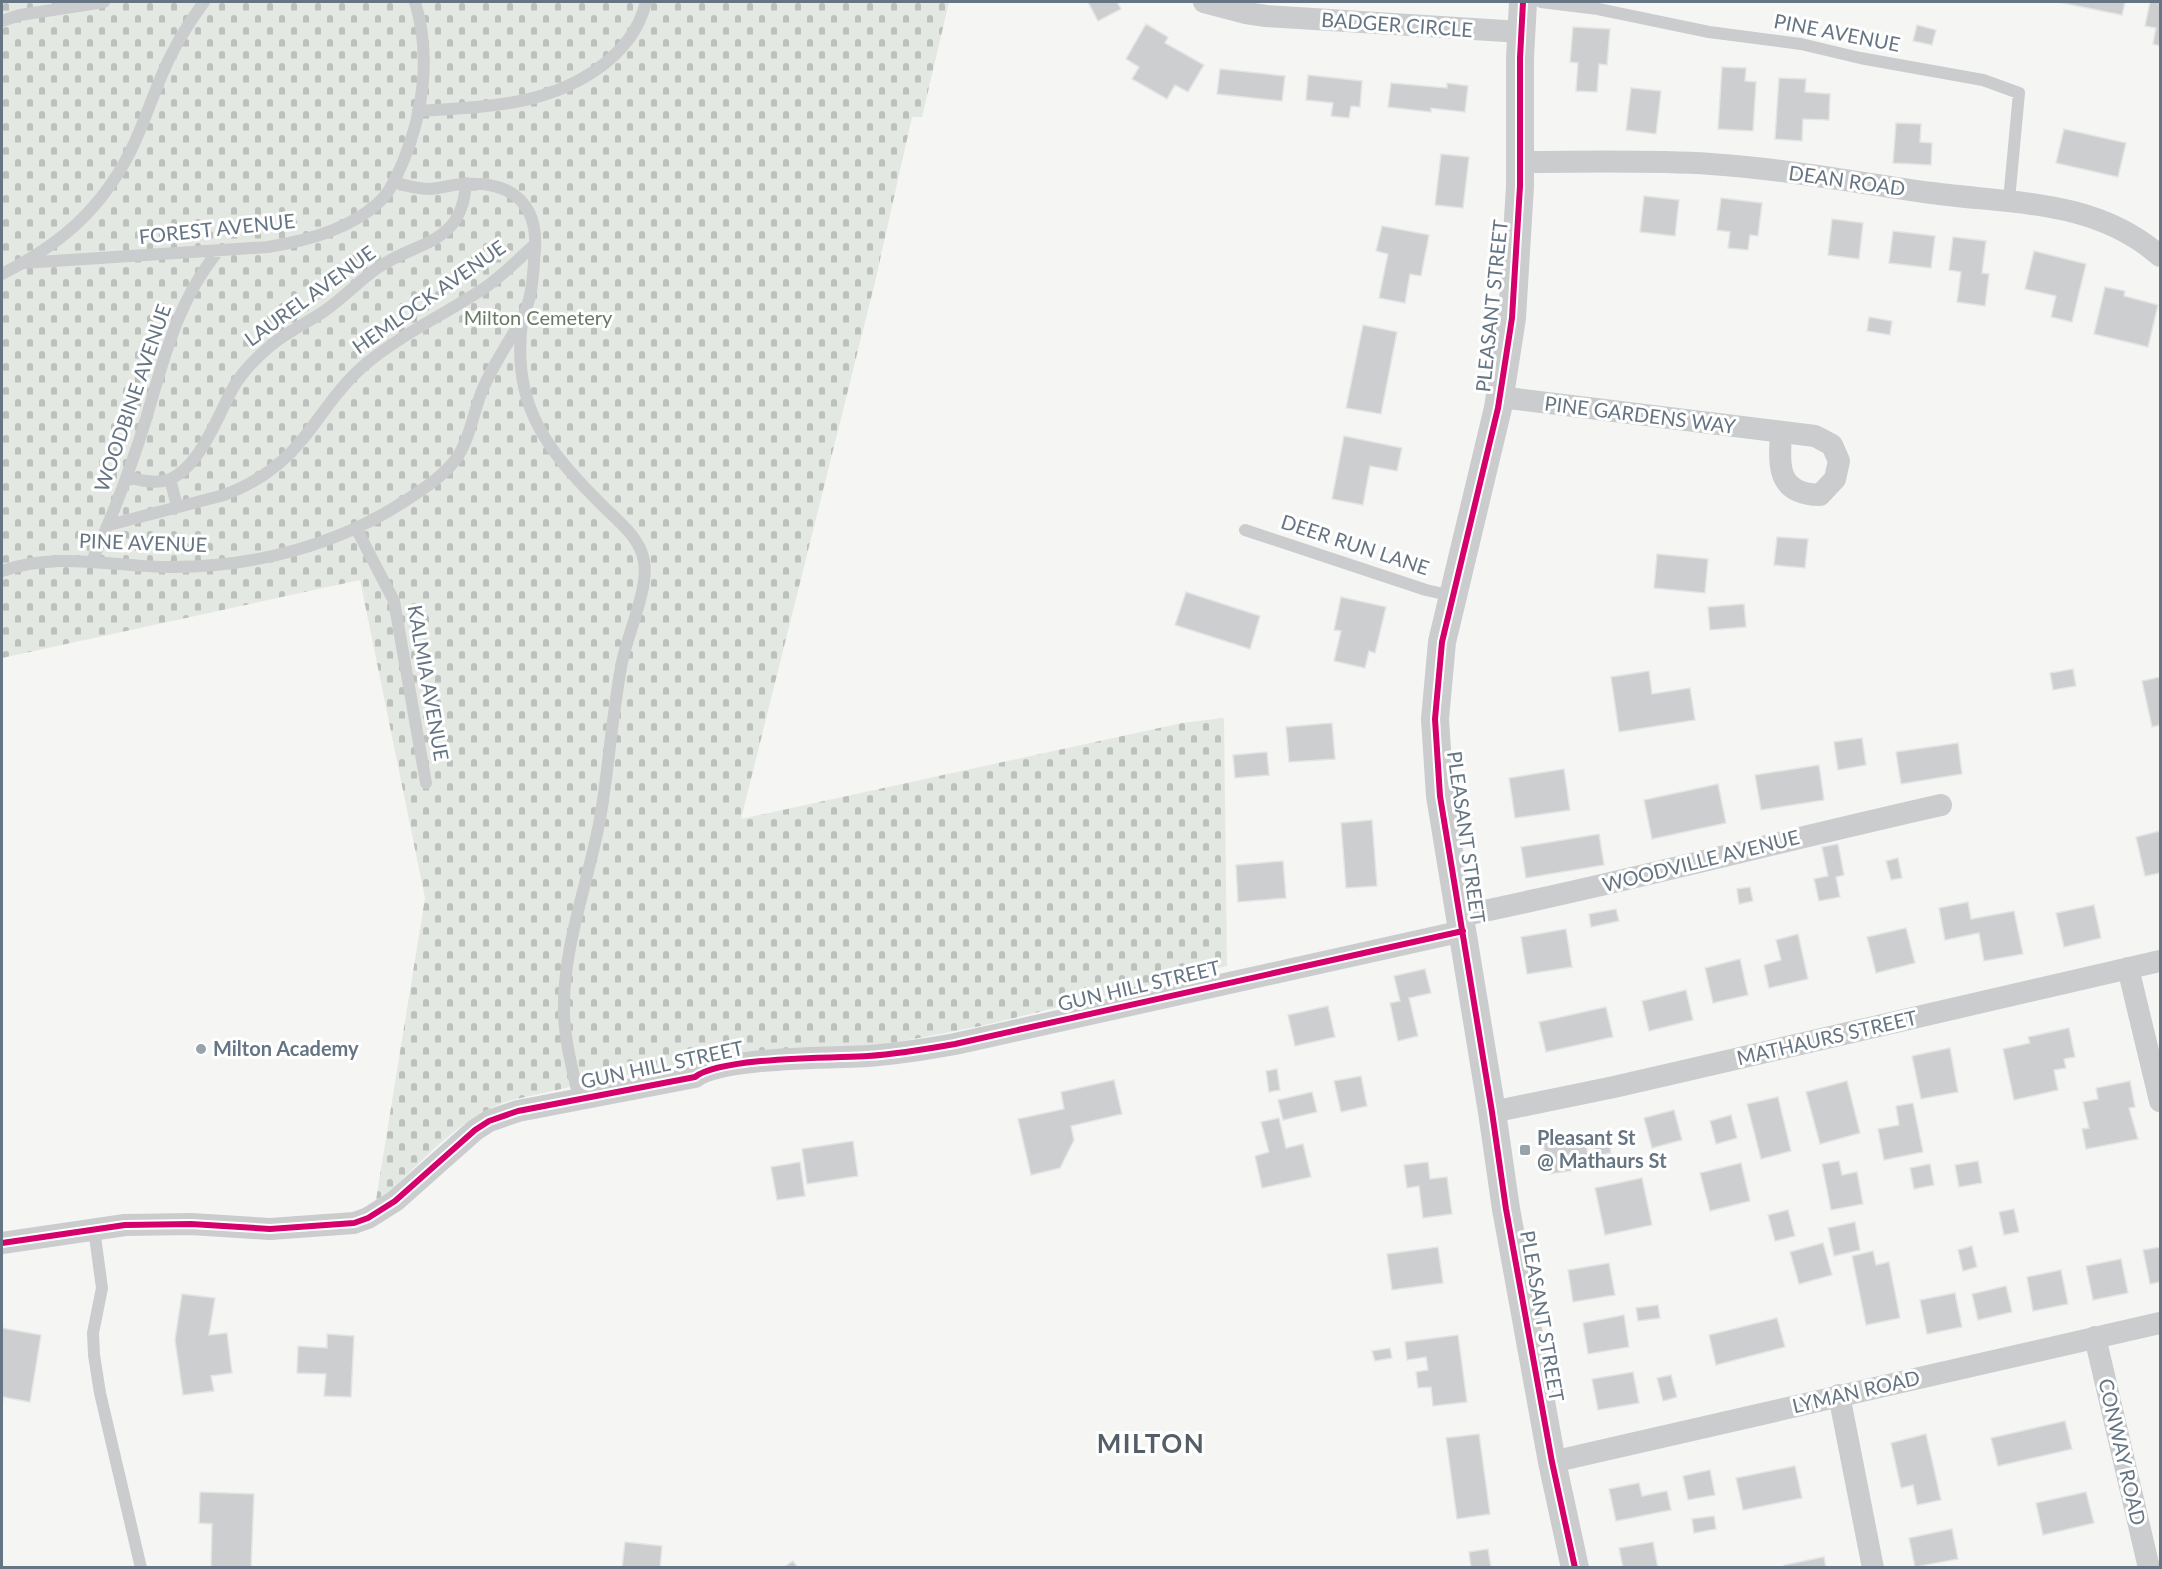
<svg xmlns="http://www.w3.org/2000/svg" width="2162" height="1569" font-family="Lato,sans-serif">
<defs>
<pattern id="cemetery-stones" width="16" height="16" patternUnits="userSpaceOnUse" patternTransform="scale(1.5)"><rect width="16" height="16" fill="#e4e8e2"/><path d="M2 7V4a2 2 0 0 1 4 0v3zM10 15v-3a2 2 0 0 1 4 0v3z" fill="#bdc1bd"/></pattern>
</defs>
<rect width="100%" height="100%" fill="#f5f5f4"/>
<path fill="url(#cemetery-stones)" d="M 2,2 L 949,2 L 922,117 L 912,117 L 875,282 L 741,819 L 1182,723 L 1224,718 L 1227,966 L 981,1026 L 883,1045 L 744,1053 L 615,1077 L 512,1100 C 462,1115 426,1158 389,1192 L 376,1200 L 425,898 L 360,580 L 2,658 Z"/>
<path fill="#cdcecf" stroke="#e4e4e4" stroke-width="1.5" d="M 1088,2 L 1117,2 L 1121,9 L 1098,21 Z
M 2058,2 L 2125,2 L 2122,15 Z
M 2150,2 L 2160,2 L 2160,46 L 2153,44 L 2156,28 L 2145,26 Z
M 1146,24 L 1168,37 L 1165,43 L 1204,65 L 1188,92 L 1175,85 L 1167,99 L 1132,79 L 1139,67 L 1126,59 Z
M 1917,25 L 1936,30 L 1932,45 L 1913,41 Z
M 1573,27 L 1610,29 L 1607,65 L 1599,64 L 1597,92 L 1576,91 L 1578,63 L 1570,62 Z
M 1722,67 L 1746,68 L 1745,81 L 1756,82 L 1753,131 L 1718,129 Z
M 1220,69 L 1285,76 L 1282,101 L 1217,94 Z
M 1308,75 L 1362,81 L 1360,107 L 1351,106 L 1349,118 L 1331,116 L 1333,103 L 1306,100 Z
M 1779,78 L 1806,79 L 1805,92 L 1830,94 L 1829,120 L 1803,119 L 1802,141 L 1775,139 Z
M 1391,83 L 1447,88 L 1447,83 L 1468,86 L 1465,112 L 1431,108 L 1431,112 L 1388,107 Z
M 1631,88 L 1661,91 L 1656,134 L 1626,130 Z
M 1896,123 L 1921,124 L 1920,142 L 1932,143 L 1931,165 L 1893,163 Z
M 2064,129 L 2126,143 L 2118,177 L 2056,163 Z
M 1441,154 L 1469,157 L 1463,208 L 1435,205 Z
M 1644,196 L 1679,200 L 1675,236 L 1640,232 Z
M 1721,198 L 1762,203 L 1758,236 L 1750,235 L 1748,250 L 1728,248 L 1730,232 L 1717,230 Z
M 1832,219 L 1863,223 L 1859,259 L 1828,255 Z
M 1382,226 L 1429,235 L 1421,276 L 1410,274 L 1405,303 L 1379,298 L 1388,254 L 1376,251 Z
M 1893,231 L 1935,236 L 1931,268 L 1889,263 Z
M 1953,237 L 1986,241 L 1982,273 L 1989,274 L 1985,306 L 1957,302 L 1961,272 L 1949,270 Z
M 2034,251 L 2086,264 L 2072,322 L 2051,317 L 2056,296 L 2025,289 Z
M 2105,287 L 2125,291 L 2124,296 L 2158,305 L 2148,347 L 2094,334 Z
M 1869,317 L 1892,321 L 1890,335 L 1867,331 Z
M 1363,325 L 1397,332 L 1381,414 L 1346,408 Z
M 1344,436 L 1402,448 L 1397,471 L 1370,466 L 1363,505 L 1332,499 Z
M 1777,537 L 1808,539 L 1805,568 L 1774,565 Z
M 1657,554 L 1708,559 L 1705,593 L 1654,588 Z
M 1186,592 L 1260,616 L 1250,649 L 1175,625 Z
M 1341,597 L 1386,607 L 1375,653 L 1369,651 L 1365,668 L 1334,661 L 1341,631 L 1334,630 Z
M 1744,604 L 1746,627 L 1710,630 L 1708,607 Z
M 2073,669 L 2076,686 L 2053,690 L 2050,673 Z
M 1649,671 L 1652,694 L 1690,688 L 1695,720 L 1619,732 L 1611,677 Z
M 2160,677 L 2160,725 L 2152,727 L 2142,681 Z
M 1332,723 L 1335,759 L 1289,762 L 1286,727 Z
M 1862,738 L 1866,765 L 1838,770 L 1834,742 Z
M 1958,743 L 1962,774 L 1901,784 L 1896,752 Z
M 1267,752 L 1269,775 L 1235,778 L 1233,755 Z
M 1819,765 L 1824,800 L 1761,810 L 1755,775 Z
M 1564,769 L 1570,810 L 1515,818 L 1509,778 Z
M 1718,784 L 1726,823 L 1652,839 L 1644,800 Z
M 1372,820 L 1377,886 L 1346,888 L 1341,823 Z
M 2160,831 L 2160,873 L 2145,876 L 2136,837 Z
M 1599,834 L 1604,865 L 1526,878 L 1521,847 Z
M 1838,844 L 1844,875 L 1836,877 L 1840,897 L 1819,901 L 1814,879 L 1828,876 L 1822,847 Z
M 1898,858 L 1902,878 L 1891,880 L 1886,861 Z
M 1283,861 L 1286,898 L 1238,902 L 1236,865 Z
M 1750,887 L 1753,901 L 1739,904 L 1737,889 Z
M 1968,902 L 1971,919 L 2014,911 L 2023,954 L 1984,961 L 1979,933 L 1945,940 L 1939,908 Z
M 2094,905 L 2101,938 L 2064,947 L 2056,913 Z
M 1616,909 L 1619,921 L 1591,927 L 1589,914 Z
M 1906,928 L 1915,963 L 1876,973 L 1867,937 Z
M 1566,929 L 1572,967 L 1527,974 L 1521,937 Z
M 1798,934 L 1808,979 L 1769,988 L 1764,965 L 1781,960 L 1776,940 Z
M 1740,959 L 1748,995 L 1713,1003 L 1705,968 Z
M 1425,969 L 1431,993 L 1409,998 L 1418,1036 L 1398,1041 L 1390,1003 L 1400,1001 L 1394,976 Z
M 1686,990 L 1693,1020 L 1649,1031 L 1642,1001 Z
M 1328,1006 L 1335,1037 L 1295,1046 L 1288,1015 Z
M 1606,1007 L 1613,1037 L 1546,1052 L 1539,1022 Z
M 2069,1028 L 2075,1057 L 2064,1059 L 2066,1068 L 2054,1070 L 2058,1090 L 2014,1100 L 2003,1049 L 2030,1043 L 2028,1037 Z
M 1950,1048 L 1958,1092 L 1921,1099 L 1912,1056 Z
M 1277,1069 L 1280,1090 L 1269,1092 L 1266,1071 Z
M 1361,1076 L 1367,1106 L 1341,1112 L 1334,1081 Z
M 1114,1080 L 1122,1114 L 1071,1126 L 1074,1140 L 1060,1168 L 1031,1175 L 1018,1119 L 1064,1109 L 1061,1092 Z
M 1847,1081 L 1860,1133 L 1820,1144 L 1806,1092 Z
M 2130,1081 L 2135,1107 L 2129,1108 L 2138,1139 L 2086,1149 L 2082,1129 L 2089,1128 L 2083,1102 L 2098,1099 L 2096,1088 Z
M 1312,1092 L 1317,1112 L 1283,1120 L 1278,1100 Z
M 1778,1097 L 1791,1151 L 1761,1159 L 1747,1104 Z
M 1913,1103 L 1923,1152 L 1884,1160 L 1878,1129 L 1899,1125 L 1896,1106 Z
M 1674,1110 L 1682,1140 L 1652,1148 L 1644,1118 Z
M 1731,1115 L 1737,1138 L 1716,1144 L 1710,1121 Z
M 1279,1118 L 1286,1148 L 1303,1144 L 1311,1177 L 1262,1188 L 1255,1156 L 1269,1152 L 1261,1122 Z
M 1608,1135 L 1611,1153 L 1596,1156 L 1593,1137 Z
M 1585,1136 L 1590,1168 L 1549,1174 L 1543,1143 Z
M 853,1141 L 858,1176 L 807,1184 L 802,1149 Z
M 1839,1161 L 1842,1175 L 1857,1172 L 1863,1204 L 1831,1210 L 1822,1164 Z
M 1978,1161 L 1982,1183 L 1959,1187 L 1955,1165 Z
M 800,1162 L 805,1196 L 777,1200 L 771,1167 Z
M 1428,1162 L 1430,1179 L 1447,1177 L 1452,1214 L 1423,1218 L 1419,1186 L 1407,1188 L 1404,1165 Z
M 1741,1163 L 1750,1201 L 1710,1211 L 1700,1173 Z
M 1930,1164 L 1934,1185 L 1914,1189 L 1910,1168 Z
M 1642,1178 L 1652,1225 L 1605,1235 L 1595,1188 Z
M 2014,1209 L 2019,1232 L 2004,1235 L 1999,1212 Z
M 1788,1210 L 1795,1236 L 1775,1241 L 1768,1215 Z
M 1855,1222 L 1860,1250 L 1834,1256 L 1828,1228 Z
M 1823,1243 L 1832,1275 L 1799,1284 L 1790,1252 Z
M 1972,1246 L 1977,1267 L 1963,1271 L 1958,1250 Z
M 1438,1247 L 1443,1283 L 1392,1290 L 1387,1254 Z
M 2160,1247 L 2160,1282 L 2150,1284 L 2143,1250 Z
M 1873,1251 L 1876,1265 L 1889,1262 L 1900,1318 L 1866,1325 L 1852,1256 Z
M 2121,1259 L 2128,1293 L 2093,1300 L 2086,1266 Z
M 1609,1263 L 1615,1295 L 1573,1302 L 1568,1270 Z
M 2061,1270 L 2068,1304 L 2033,1311 L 2027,1277 Z
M 2006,1286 L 2012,1312 L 1978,1320 L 1972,1294 Z
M 1955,1293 L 1962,1327 L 1927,1334 L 1920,1300 Z
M 182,1294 L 215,1298 L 209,1335 L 227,1333 L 232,1373 L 211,1376 L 214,1391 L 183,1395 L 175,1340 Z
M 1658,1305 L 1660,1318 L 1638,1321 L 1636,1308 Z
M 1624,1315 L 1629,1347 L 1588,1354 L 1583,1323 Z
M 1777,1318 L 1785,1347 L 1716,1365 L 1709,1335 Z
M 2,1328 L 41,1335 L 30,1402 L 3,1397 L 2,1408 Z
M 327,1334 L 354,1336 L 351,1397 L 324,1396 L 326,1374 L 297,1373 L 298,1346 L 327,1348 Z
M 1458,1335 L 1467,1402 L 1433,1406 L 1431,1387 L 1418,1388 L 1416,1372 L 1428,1370 L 1426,1357 L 1407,1360 L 1405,1342 Z
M 1390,1348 L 1392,1358 L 1375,1361 L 1372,1351 Z
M 1633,1372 L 1639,1403 L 1598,1410 L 1592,1379 Z
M 1671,1375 L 1677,1397 L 1663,1401 L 1657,1378 Z
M 2065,1421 L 2072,1449 L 1998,1466 L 1991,1438 Z
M 1479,1434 L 1490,1514 L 1457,1519 L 1446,1438 Z
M 1926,1434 L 1941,1500 L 1917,1505 L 1913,1485 L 1901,1488 L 1891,1443 Z
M 1795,1466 L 1802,1498 L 1743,1510 L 1736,1478 Z
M 1710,1470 L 1715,1495 L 1688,1500 L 1683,1476 Z
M 1639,1483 L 1642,1496 L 1667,1491 L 1671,1510 L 1616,1521 L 1609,1489 Z
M 200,1492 L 254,1494 L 251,1568 L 211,1568 L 212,1524 L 199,1523 Z
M 2086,1492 L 2094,1523 L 2043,1535 L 2036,1503 Z
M 1714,1516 L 1716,1529 L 1694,1533 L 1692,1519 Z
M 1952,1529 L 1958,1559 L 1915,1567 L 1909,1538 Z
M 625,1542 L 662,1546 L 660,1568 L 622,1568 Z
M 1653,1542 L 1658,1568 L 1623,1568 L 1619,1548 Z
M 1488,1549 L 1491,1568 L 1471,1568 L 1469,1552 Z
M 1824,1557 L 1826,1568 L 1785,1568 L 1784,1565 Z
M 793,1561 L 798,1568 L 783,1568 Z"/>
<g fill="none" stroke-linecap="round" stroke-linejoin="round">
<path stroke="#cacccd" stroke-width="12" d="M 1541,2 L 1598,9 L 1709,32 L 1801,44 L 1860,58 L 1983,80 L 2019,93 L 2009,200
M 2,21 L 20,15 L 104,2
M 418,111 C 450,109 484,108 515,102 C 570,92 632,60 646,2
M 23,263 L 268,247 C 306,241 348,230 377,204 C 390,193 396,177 403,162 C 424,111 431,54 415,2
M 2,274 C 59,245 99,212 129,154 C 142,129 150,103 161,77 C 172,50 187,25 204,2
M 522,322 C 511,406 548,452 604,507 C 620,523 640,538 644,561 C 649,588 628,633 622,662 C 612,714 609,767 600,819 C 588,884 562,948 564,1014 C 565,1043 573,1071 579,1099
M 127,477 C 140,480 154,484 168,480 C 200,468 218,415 233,388 C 242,372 255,359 269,347 C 285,333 305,324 323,312 C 342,299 358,282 376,269 C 416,240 462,247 466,183
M 170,479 L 177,506
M 109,525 L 224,495 C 254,484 281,466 302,440 C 323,414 340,385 367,363 C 402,334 445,314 483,289 C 502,276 518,260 535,244
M 356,528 L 394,601 L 426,783
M 1245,530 L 1426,590 L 1453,596
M 92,561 C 113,515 131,468 146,419 C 164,358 177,302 218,251
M 2,571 C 60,551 112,567 172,567 C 255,567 339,545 408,499 C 425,488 443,476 456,459 C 470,439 473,413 482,391 C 492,366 508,344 521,320 C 533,300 533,272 535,250 C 538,203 511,181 465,184 C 453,184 442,188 430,189 C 417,189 406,186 394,182
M 94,1229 L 102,1288 L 93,1333 L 94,1355 L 100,1393 L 141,1568"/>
<path stroke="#cacccd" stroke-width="22" d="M 1204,2 L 1246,13 L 1266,16 L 1521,32
M 1520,162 C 1583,162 1648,160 1711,164 C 1785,169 1859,183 1932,193 C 2013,204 2095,199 2160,256
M 1500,397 L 1815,436 L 1832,445 L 1839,461 L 1835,479 L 1820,495 C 1777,494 1779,467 1781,433
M 1460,916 C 1622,883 1781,841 1941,805
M 2128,968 L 2160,1101
M 1492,1112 L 1614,1087 L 2160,961
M 2,1243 L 125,1225 L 191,1224 L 270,1229 L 354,1223 L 368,1218 L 395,1201 L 475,1130 L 489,1121 L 518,1111 L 695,1077 C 721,1057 831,1058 868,1056 C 898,1054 927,1049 955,1044 L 1463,931
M 2095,1337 L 2149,1568
M 1839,1395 L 1873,1568
M 1552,1462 L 2160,1323"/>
<path stroke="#cacccd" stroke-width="28" d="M 1523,2 L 1520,58 L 1520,186 L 1512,318 L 1498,408 L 1442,642 L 1435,719 L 1440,796 L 1492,1112 L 1506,1209 L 1552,1462 L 1575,1568"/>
<g stroke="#fff" stroke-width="10">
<path id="cycleway" d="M 1523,2 L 1520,58 L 1520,186 L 1512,318 L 1498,408 L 1442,642 L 1435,719 L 1440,796 L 1492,1112 L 1506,1209 L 1552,1462 L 1575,1568
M 2,1243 L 125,1225 L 191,1224 L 270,1229 L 354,1223 L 368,1218 L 395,1201 L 475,1130 L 489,1121 L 518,1111 L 695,1077 C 721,1057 831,1058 868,1056 C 898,1054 927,1049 955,1044 L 1463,931"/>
</g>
<use href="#cycleway" stroke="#d6006c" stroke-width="6"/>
</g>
<g fill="#98a2ab" stroke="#fff" stroke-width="2">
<circle cx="201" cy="1049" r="6"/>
<rect x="1519" y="1144" width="12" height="12" rx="3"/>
</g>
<g text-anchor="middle" stroke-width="6" stroke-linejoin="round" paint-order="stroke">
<g font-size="20" fill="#667583" stroke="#fff">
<text transform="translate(1397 25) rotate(4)" y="7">BADGER CIRCLE</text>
<text transform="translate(1837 33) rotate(11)" y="7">PINE AVENUE</text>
<text transform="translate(1847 181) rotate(8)" y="7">DEAN ROAD</text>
<text transform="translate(217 229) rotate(-6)" y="7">FOREST AVENUE</text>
<text transform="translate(310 296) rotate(-36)" y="7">LAUREL AVENUE</text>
<text transform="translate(429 297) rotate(-35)" y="7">HEMLOCK AVENUE</text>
<text transform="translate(1492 306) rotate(-84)" y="7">PLEASANT STREET</text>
<text transform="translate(133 398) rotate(-71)" y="7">WOODBINE AVENUE</text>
<text transform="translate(1640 415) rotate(7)" y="7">PINE GARDENS WAY</text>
<text transform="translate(143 543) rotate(2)" y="7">PINE AVENUE</text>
<text transform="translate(1355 545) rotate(18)" y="7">DEER RUN LANE</text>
<text transform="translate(428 683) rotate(80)" y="7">KALMIA AVENUE</text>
<text transform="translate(1466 837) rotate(82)" y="7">PLEASANT STREET</text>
<text transform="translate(1701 861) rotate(-14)" y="7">WOODVILLE AVENUE</text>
<text transform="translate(1139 986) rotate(-13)" y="7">GUN HILL STREET</text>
<text transform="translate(1827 1038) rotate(-13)" y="7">MATHAURS STREET</text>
<text transform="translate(662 1065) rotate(-12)" y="7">GUN HILL STREET</text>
<text transform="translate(1542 1316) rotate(80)" y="7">PLEASANT STREET</text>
<text transform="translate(1856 1392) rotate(-13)" y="7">LYMAN ROAD</text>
<text transform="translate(2122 1452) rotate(77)" y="7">CONWAY ROAD</text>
</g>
<g font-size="20" fill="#687a64" stroke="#fff">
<text x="538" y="325">Milton Cemetery</text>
</g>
<g font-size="20" font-weight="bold" fill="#667583" stroke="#fff" text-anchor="start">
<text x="213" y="1056">Milton Academy</text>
<text x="1537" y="1145">Pleasant St<tspan x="1537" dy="23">@ Mathaurs St</tspan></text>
</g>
<g font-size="26" font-weight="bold" letter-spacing="1.5" fill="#535e68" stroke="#fff">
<text x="1151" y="1453">MILTON</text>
</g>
</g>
<rect width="2162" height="1569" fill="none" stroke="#667583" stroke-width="6"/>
</svg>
